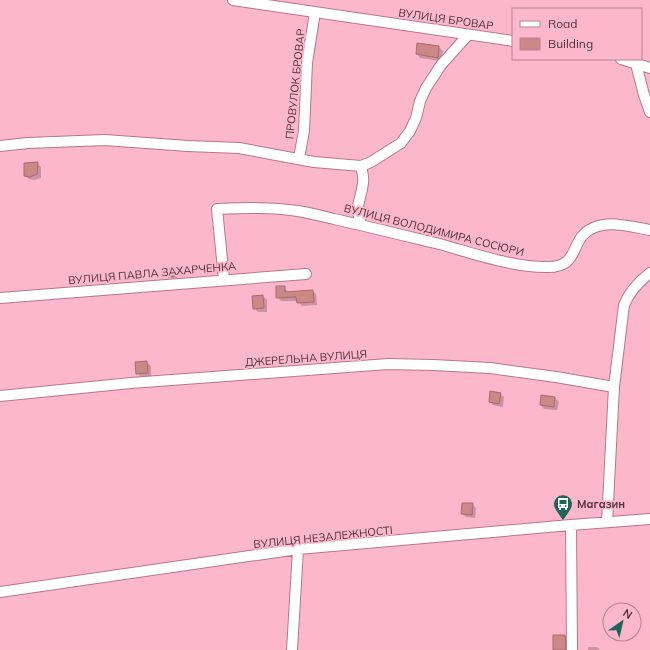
<svg xmlns="http://www.w3.org/2000/svg" width="650" height="650" font-family="Mulish,sans-serif">
<rect width="100%" height="100%" fill="#fdb7cc"/>
<path fill="#0003" d="M 418,44 L 439,47 L 443,51 L 441,61 L 420,58 L 417,54 Z
M 37,163 L 41,167 L 41,178 L 34,180 L 29,179 L 25,176 Z
M 175,269 L 176,271 L 177,278 L 171,278 L 169,277 L 168,270 Z
M 284,287 L 288,292 L 312,291 L 316,294 L 317,305 L 302,306 L 298,301 L 281,301 L 277,297 Z
M 253,296 L 263,296 L 267,300 L 267,312 L 258,312 L 254,308 Z
M 147,362 L 151,366 L 151,376 L 141,377 L 137,373 L 137,363 Z
M 500,394 L 504,397 L 503,407 L 493,405 L 490,402 Z
M 542,397 L 555,398 L 559,402 L 557,410 L 544,409 L 541,405 Z
M 472,504 L 476,508 L 475,518 L 466,517 L 462,514 Z
M 565,636 L 569,639 L 569,650 L 555,650 Z
M 588,647 L 597,647 L 600,650 L 588,650 Z"/>
<path fill="#cc8787" stroke="#ac6a6a" d="M 417,43 L 439,46 L 438,58 L 416,54 Z
M 38,162 L 37,174 L 30,177 L 24,176 L 24,163 Z
M 175,268 L 176,276 L 168,277 L 167,269 Z
M 276,286 L 285,286 L 285,292 L 313,290 L 314,302 L 297,303 L 296,297 L 276,298 Z
M 263,295 L 264,308 L 253,309 L 252,296 Z
M 147,361 L 148,373 L 136,374 L 135,362 Z
M 490,391 L 501,393 L 499,404 L 489,402 Z
M 541,395 L 555,397 L 554,407 L 540,405 Z
M 462,503 L 473,503 L 472,515 L 461,514 Z
M 553,635 L 565,635 L 566,650 L 553,650 Z"/>
<g fill="none" stroke-linecap="round" stroke-linejoin="round">
<g stroke="#b6768a" stroke-width="12">
<path id="minor" d="M 233,0 L 513,41
M 621,59 L 650,68
M 636,64 L 644,95 L 650,112
M 0,146 L 28,143 L 105,140 L 188,146 L 239,148 L 314,162 L 361,166 L 371,162 L 401,143 L 410,131 L 416,118 L 420,101 L 426,88 L 441,65 L 468,35
M 299,158 L 304,131 L 307,63 L 315,12
M 361,224 C 354,203 361,202 363,183 C 364,177 362,171 361,166
M 224,279 L 217,209 C 244,208 271,207 298,211 C 310,213 322,216 334,219 C 370,227 406,236 443,245 C 475,254 513,267 546,267 C 582,268 568,239 593,228 C 611,220 632,227 650,230
M 0,298 L 306,274
M 0,396 L 131,383 L 388,364 L 433,365 L 490,368 L 556,377 L 614,387
M 607,522 L 614,387 L 624,305 C 630,291 638,282 650,273
M 571,525 L 572,650
M 0,592 L 298,549 L 571,525 L 650,519
M 292,650 L 298,549"/>
</g>
<use href="#minor" stroke="#fff" stroke-width="10"/>
</g>
<defs>
<g id="bus-pin" transform="scale(1)"><path d="M0 17L-7.5 6A9.5 9.5 0 1 1 7.5 6Z" fill="#1e6559" stroke="#fdb7cc"/><path d="M-5-6H5V4H4V6H2V4H-2V6H-4V4H-5ZM-3.5-4V0h7V-4ZM-3.5 1.2v1.5H-2V1.2ZM2 1.2v1.5H3.5V1.2Z" fill="#fff"/></g>
</defs>
<g fill-rule="evenodd">
<use href="#bus-pin" x="563" y="504"/>
</g>
<g text-anchor="middle" stroke-width="3.5" stroke-linejoin="round" paint-order="stroke">
<g font-size="11" fill="#4e333b" stroke="#fdb7cc">
<text transform="translate(446 19) rotate(8)" y="4">ВУЛИЦЯ БРОВАР</text>
<text transform="translate(295 84) rotate(-84)" y="4">ПРОВУЛОК БРОВАР</text>
<text transform="translate(434 230) rotate(14)" y="4">ВУЛИЦЯ ВОЛОДИМИРА СОСЮРИ</text>
<text transform="translate(152 273) rotate(-5)" y="4">ВУЛИЦЯ ПАВЛА ЗАХАРЧЕНКА</text>
<text transform="translate(306 358) rotate(-4)" y="4">ДЖЕРЕЛЬНА ВУЛИЦЯ</text>
<text transform="translate(323 537) rotate(-6)" y="4">ВУЛИЦЯ НЕЗАЛЕЖНОСТІ</text>
</g>
<g font-size="11" font-weight="bold" fill="#4e333b" stroke="#fdb7cc" text-anchor="start">
<text x="577" y="508">Магазин</text>
</g>
</g>
<rect x="512" y="8" width="130" height="52" fill="#fdb7cc" stroke="#b78292"/>
<rect x="520" y="21" width="20" height="6" fill="#ffffff" stroke="#b78292"/>
<text x="548" y="28" font-size="12" fill="#4e333b">Road</text>
<rect x="520" y="38" width="20" height="12" fill="#cc8787" stroke="#b78292"/>
<text x="548" y="48" font-size="12" fill="#4e333b">Building</text>
<g transform="translate(622 622) rotate(34)"><circle r="19" fill="#fdb7cc" stroke="#b78292"/>
<path d="M0-3L7 15L0 10L-7 15Z" fill="#1e6559"/>
<text y="-6" font-size="11" font-weight="bold" text-anchor="middle" fill="#4e333b">N</text>
</g>
</svg>
